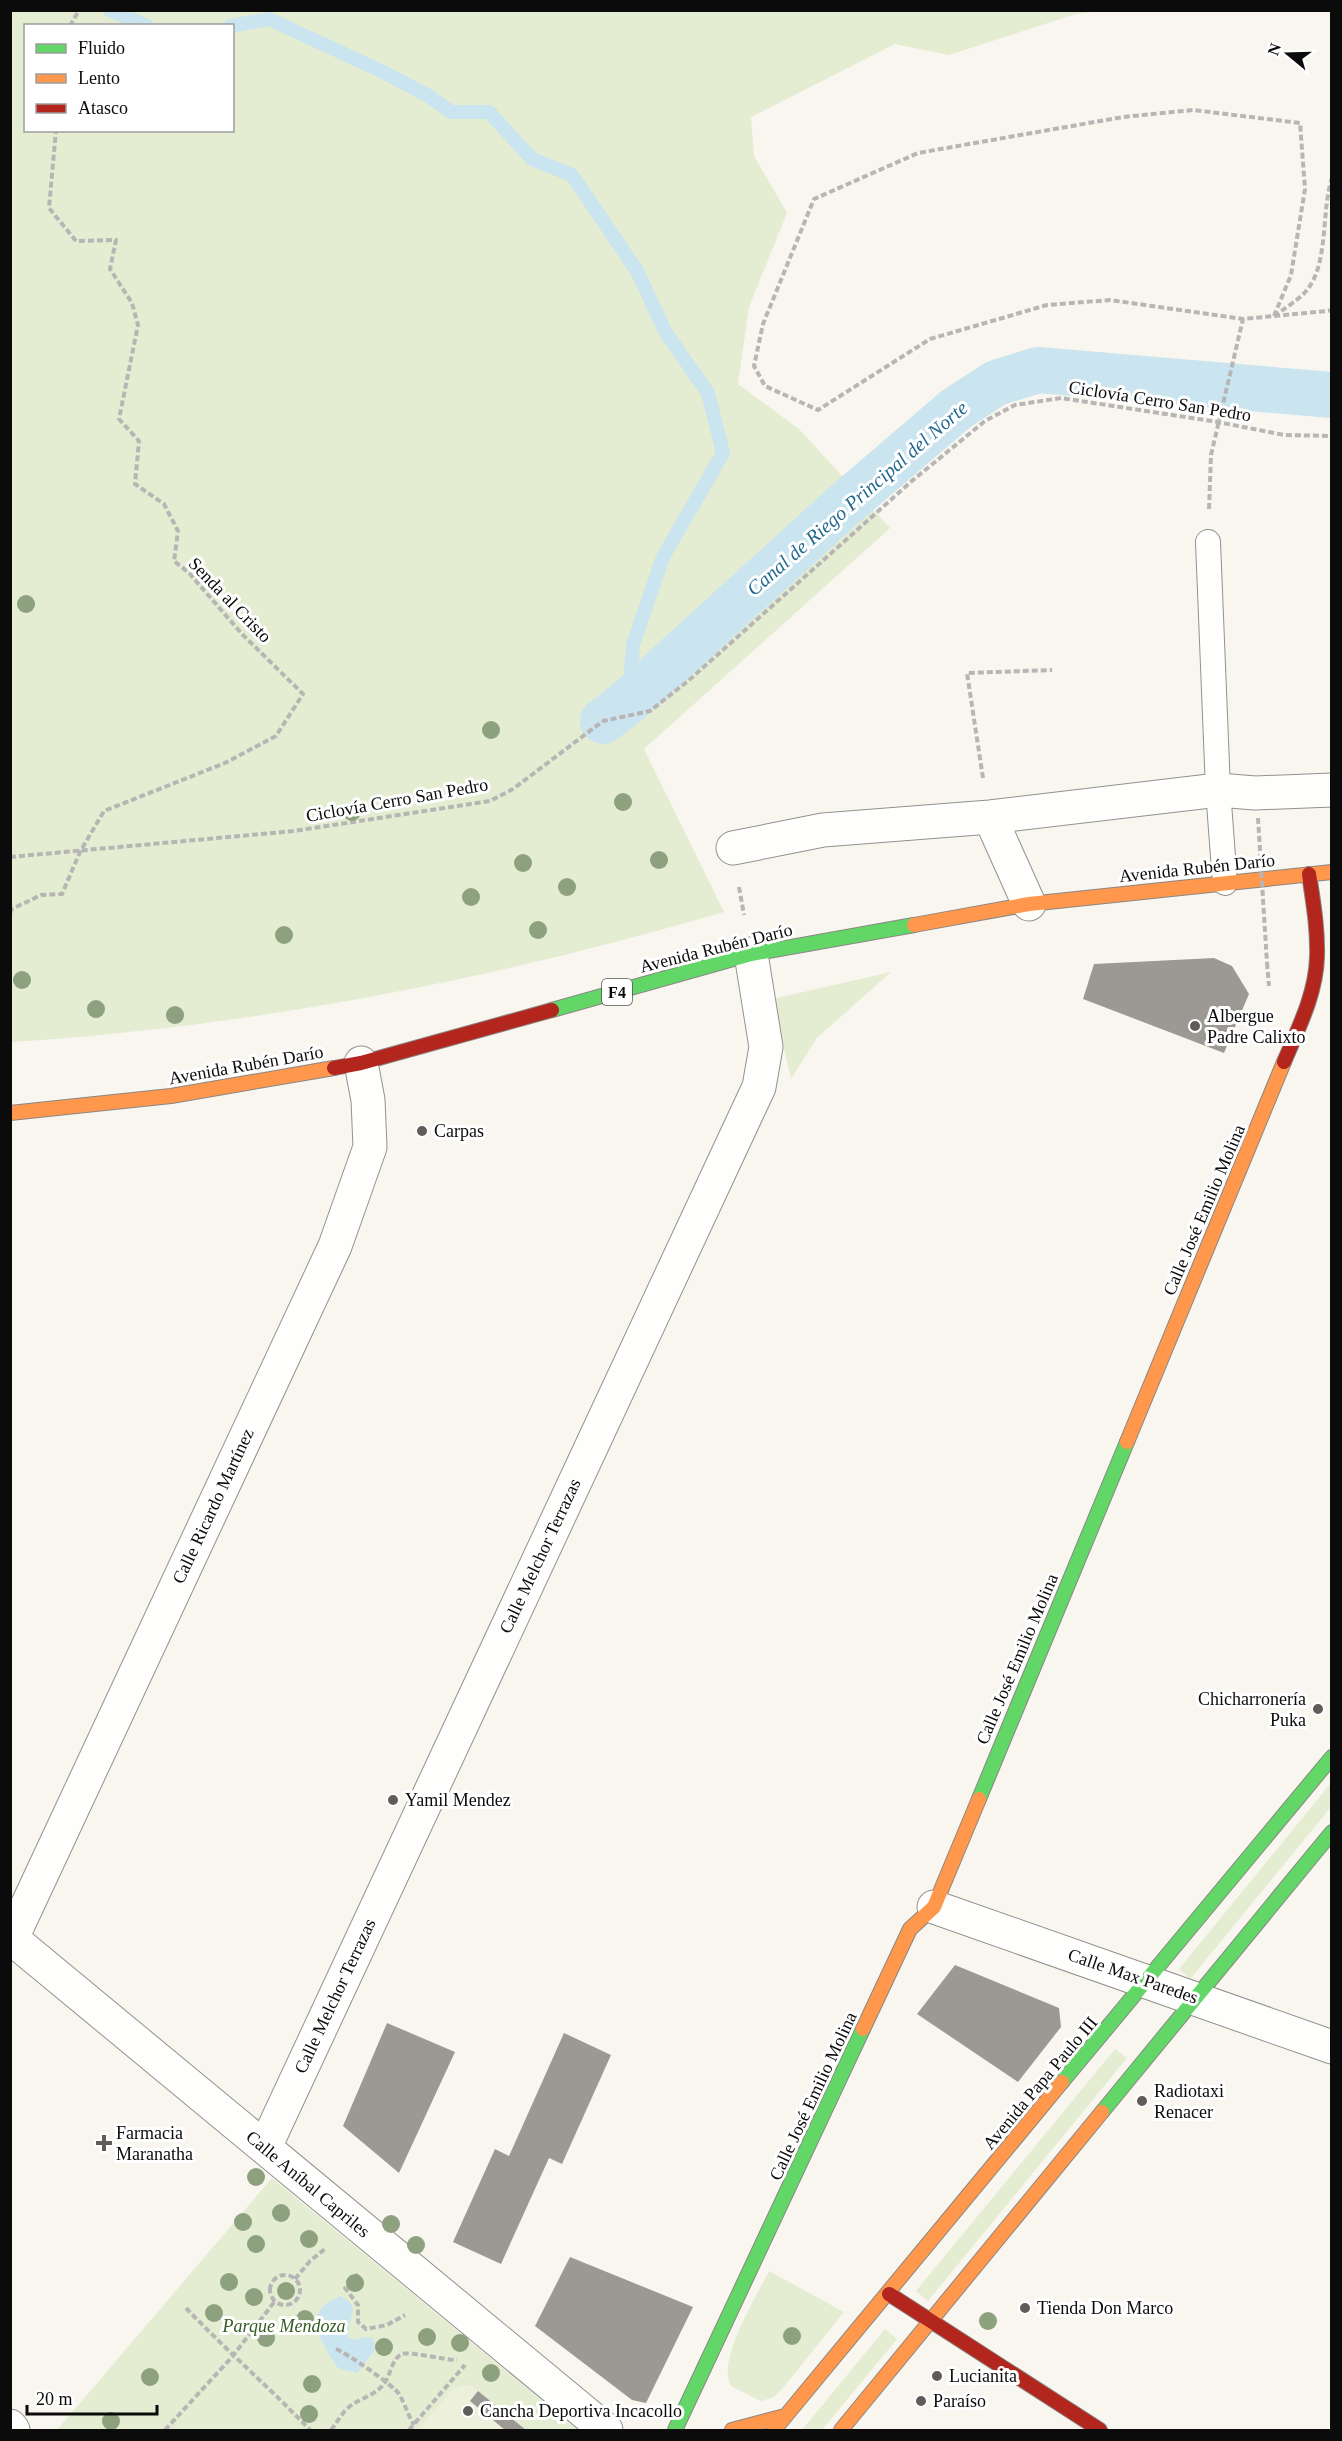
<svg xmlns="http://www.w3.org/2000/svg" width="1342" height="2441" font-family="Georgia,serif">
<rect width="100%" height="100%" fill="#f9f6ef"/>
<path fill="#e4ecd1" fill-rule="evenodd" d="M 11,10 L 1098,11 L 1076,14 L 949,55 L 895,44 L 751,117 L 754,156 L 787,213 L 749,307 L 738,384 L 799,429 L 890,528 L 644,749 L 724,912 C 491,980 252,1027 11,1042 ZM 26,26 L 232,26 L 232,130 L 26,130 Z
M 891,972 L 817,1038 L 791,1079 L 773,999 Z
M 1331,1783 L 1331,1807 L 1190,1979 L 1179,1969 Z
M 1115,2049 L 1127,2058 L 928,2301 L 916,2291 Z
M 272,2178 L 578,2430 L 57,2430 Z
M 769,2271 L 844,2312 L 782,2389 L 774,2397 L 761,2401 L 731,2386 C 716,2361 757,2296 769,2271 Z
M 885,2329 L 897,2339 L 822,2430 L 802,2430 Z"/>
<path fill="#edf0db" d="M 463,2385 L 472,2386 L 526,2430 L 418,2430 L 452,2390 Z"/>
<path fill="#cae5ef" d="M 341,2296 L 350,2302 L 353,2310 L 347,2336 L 353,2340 L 367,2337 L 373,2339 L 375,2350 L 357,2373 L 338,2368 C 322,2341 297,2313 341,2296 Z"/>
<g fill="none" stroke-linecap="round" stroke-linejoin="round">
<path stroke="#cae5ef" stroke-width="14" d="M 110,10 L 147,26
M 231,26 L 269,19 L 381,71 L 427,95 L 451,112 L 489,112 L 532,159 L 572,175 L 637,271 L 666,333 L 708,393 L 723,453 L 663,557 L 633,645 L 629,701"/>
<path stroke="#cae5ef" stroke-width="46" d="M 603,721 L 629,701 L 844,505 L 956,409 L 996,383 L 1038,370 L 1332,395"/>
</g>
<path fill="#9c9995" d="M 1214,958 L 1232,966 L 1249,994 L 1224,1053 L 1083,999 L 1094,964 Z
M 955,1965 L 1059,2008 L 1061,2027 L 1018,2082 L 917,2014 Z
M 387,2023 L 455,2052 L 399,2173 L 343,2126 Z
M 564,2033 L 611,2055 L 562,2164 L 549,2158 L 501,2264 L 453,2242 L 495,2149 L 509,2156 Z
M 570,2257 L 693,2307 L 646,2403 L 632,2400 L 535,2326 Z
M 478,2391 L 526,2430 L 505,2430 L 470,2401 Z"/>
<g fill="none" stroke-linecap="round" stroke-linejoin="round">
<g stroke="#92918e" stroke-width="26">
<path id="lane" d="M 1208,542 L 1218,790 L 1225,883"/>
</g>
<g stroke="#92918e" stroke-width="35">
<path id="street" d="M 990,817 L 1029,904
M 733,848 L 823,830 L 990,817 L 1218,790 L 1255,793 L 1332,790
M 934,1907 L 1332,2047
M 10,1937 L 606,2430
M 12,1938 L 335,1246 L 370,1147 L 368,1100 L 361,1063
M 265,2147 L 759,1087 L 766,1047 L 751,954
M 10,2426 L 13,2430"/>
</g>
<g stroke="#898784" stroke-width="16">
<path id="fast" d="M 552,1010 L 751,954 L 914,925
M 979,1799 L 1127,1442
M 1062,2082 L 1332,1757
M 1102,2112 L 1332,1832
M 675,2430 L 863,2029"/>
</g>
<g stroke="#898784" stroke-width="16">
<path id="slow" d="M 914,925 L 1029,904 L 1332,872
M 10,1113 L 171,1096 L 334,1068
M 1127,1442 L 1284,1062
M 863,2029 L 910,1929 L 934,1907 L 979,1799
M 732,2430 L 785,2416
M 774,2430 L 1062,2082
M 841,2430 L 1102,2112"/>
</g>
<g stroke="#898784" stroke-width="16">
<path id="jam" d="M 1284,1062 C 1298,1029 1316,994 1317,957 C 1318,929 1313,901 1309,874
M 334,1068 L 361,1063 L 552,1010
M 889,2294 L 1100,2430"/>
</g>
<path stroke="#b7b6b5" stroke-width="4" stroke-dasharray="6 3" stroke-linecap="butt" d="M 70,26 L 79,10
M 1274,316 L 1291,275 L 1305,189 L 1300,123 L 1193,110 L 1123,117 L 918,153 L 814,199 L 763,324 L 754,366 L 765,386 L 818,410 L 930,339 L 1047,305 L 1110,300 L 1243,319 L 1327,311 L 1332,310
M 1274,316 C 1285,308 1299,300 1307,290 C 1329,263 1321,210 1332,178
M 1209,509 L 1211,455 L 1243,319
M 983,778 L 967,673 L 1052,670
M 10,857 L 294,831 L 490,801 L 513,789 L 603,721 L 650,711 L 688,681 L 913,480 L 985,421 L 1015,405 L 1061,398 L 1218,422 L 1284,435 L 1332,436
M 739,887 L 744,915
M 10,913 L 12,909 L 41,895 L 62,894 L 80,852 L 104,811 L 225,763 L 276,736 L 303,694 L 242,634 L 189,573 L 174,561 L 178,531 L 164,504 L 135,484 L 139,441 L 119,419 L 138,325 L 132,303 L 110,269 L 116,240 L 76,241 L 49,208 L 56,130
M 1267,963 L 1269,986
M 358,2274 L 345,2288 L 358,2305 L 358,2322 L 366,2329 L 387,2325 L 405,2315
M270 2290a15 15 0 1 1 30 0a15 15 0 1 1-30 0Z
M 295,2279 L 310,2261 L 325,2249
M 186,2308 C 226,2350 270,2388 310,2430
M 336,2349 C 348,2354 393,2385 399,2394 C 405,2404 408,2415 414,2425
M 165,2430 L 232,2357 L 275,2301
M 331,2430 C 337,2423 341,2414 348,2408 C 359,2398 373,2397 383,2385 C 391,2376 391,2359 402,2354 C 408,2351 445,2360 457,2360
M 409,2430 L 465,2365"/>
<use href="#lane" stroke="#fefefd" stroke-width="24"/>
<use href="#street" stroke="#fefefd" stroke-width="33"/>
<use href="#fast" stroke="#63d668" stroke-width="14"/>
<use href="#slow" stroke="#ff974d" stroke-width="14"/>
<use href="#jam" stroke="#b3261e" stroke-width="14"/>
<path stroke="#b7b6b5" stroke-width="4" stroke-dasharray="6 3" stroke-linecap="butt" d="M 1258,818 L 1267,963"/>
</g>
<g fill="#8da17f">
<circle cx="26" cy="604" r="9"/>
<circle cx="491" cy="730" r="9"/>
<circle cx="623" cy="802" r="9"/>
<circle cx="352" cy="812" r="9"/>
<circle cx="659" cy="860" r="9"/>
<circle cx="523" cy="863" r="9"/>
<circle cx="567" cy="887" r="9"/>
<circle cx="471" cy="897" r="9"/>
<circle cx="538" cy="930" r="9"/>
<circle cx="284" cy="935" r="9"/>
<circle cx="22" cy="980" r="9"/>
<circle cx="96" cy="1009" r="9"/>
<circle cx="175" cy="1015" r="9"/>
<circle cx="256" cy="2177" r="9"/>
<circle cx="281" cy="2213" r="9"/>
<circle cx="243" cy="2222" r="9"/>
<circle cx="391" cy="2224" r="9"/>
<circle cx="309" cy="2239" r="9"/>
<circle cx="256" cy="2244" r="9"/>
<circle cx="416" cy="2245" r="9"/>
<circle cx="229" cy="2282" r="9"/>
<circle cx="355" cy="2283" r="9"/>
<circle cx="286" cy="2291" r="9"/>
<circle cx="254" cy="2297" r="9"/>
<circle cx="214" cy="2313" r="9"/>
<circle cx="305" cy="2319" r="9"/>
<circle cx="988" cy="2321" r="9"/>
<circle cx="792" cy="2336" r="9"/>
<circle cx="427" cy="2337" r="9"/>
<circle cx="266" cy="2338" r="9"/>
<circle cx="460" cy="2343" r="9"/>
<circle cx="384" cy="2347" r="9"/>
<circle cx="491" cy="2373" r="9"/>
<circle cx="150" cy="2377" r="9"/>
<circle cx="312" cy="2384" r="9"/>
<circle cx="309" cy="2414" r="9"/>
<circle cx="111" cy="2421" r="9"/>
</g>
<g fill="#5e5d5b" stroke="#fff" stroke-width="2">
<circle cx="1195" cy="1026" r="6"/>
<circle cx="422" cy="1131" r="6"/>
<circle cx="1318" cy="1709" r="6"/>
<circle cx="393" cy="1800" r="6"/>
<circle cx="1142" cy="2101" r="6"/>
<path d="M101 2134h6v6h6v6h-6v6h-6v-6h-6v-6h6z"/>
<circle cx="1025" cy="2308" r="6"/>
<circle cx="937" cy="2376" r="6"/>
<circle cx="921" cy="2401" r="6"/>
<circle cx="468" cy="2411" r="6"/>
</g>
<g text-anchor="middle" stroke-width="6" stroke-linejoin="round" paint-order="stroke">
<rect fill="#fff" stroke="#545454" stroke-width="1.5" x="602" y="979" width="30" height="26" rx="4.5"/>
<g font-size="16" font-weight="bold" fill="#0b0b0b">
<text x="617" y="998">F4</text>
</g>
<g font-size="18" fill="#0b0b0b" stroke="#fff">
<text transform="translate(1160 401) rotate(9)" y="6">Ciclovía Cerro San Pedro</text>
<text transform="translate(230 600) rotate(46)" y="6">Senda al Cristo</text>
<text transform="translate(397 800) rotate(-10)" y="6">Ciclovía Cerro San Pedro</text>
<text transform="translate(1197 868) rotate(-6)" y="6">Avenida Rubén Darío</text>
<text transform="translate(716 948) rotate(-14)" y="6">Avenida Rubén Darío</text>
<text transform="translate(246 1065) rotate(-10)" y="6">Avenida Rubén Darío</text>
<text transform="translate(1204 1210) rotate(-67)" y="6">Calle José Emilio Molina</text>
<text transform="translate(213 1506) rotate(-65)" y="6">Calle Ricardo Martínez</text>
<text transform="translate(540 1556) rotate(-65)" y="6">Calle Melchor Terrazas</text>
<text transform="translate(1017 1659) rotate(-67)" y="6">Calle José Emilio Molina</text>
<text transform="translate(1133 1976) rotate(19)" y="6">Calle Max Paredes</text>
<text transform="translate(335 1996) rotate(-65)" y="6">Calle Melchor Terrazas</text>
<text transform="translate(1040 2083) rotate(-50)" y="6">Avenida Papa Paulo III</text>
<text transform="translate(813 2096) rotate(-65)" y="6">Calle José Emilio Molina</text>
<text transform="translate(308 2184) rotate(40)" y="6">Calle Aníbal Capriles</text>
</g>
<g font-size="18" fill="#0b0b0b" stroke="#fff" text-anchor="start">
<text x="1207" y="1022">Albergue<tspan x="1207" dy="21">Padre Calixto</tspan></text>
<text x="434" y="1137">Carpas</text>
<text x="1306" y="1705" text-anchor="end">Chicharronería<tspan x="1306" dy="21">Puka</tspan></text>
<text x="405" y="1806">Yamil Mendez</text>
<text x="1154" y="2097">Radiotaxi<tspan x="1154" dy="21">Renacer</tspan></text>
<text x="116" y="2139">Farmacia<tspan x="116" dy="21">Maranatha</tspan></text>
<text x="1037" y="2314">Tienda Don Marco</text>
<text x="949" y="2382">Lucianita</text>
<text x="933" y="2407">Paraíso</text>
<text x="480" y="2417">Cancha Deportiva Incacollo</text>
</g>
<g font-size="18" font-style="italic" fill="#345b23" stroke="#fff">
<text x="284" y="2332">Parque Mendoza</text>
</g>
<g font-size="20" font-style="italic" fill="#23698e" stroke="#fff">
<text transform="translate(857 498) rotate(-41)" y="7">Canal de Riego Principal del Norte</text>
</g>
</g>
<rect width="1342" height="2441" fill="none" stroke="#0b0b0b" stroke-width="24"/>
<rect x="24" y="24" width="210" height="108" fill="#ffffff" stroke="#9d9d9d" stroke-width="1.5"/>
<rect x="36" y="44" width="30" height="9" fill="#63d668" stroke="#9d9d9d" stroke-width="1.5"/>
<text x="78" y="54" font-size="18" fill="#0b0b0b">Fluido</text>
<rect x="36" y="74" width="30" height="9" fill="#ff974d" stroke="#9d9d9d" stroke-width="1.5"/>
<text x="78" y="84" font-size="18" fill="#0b0b0b">Lento</text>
<rect x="36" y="104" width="30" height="9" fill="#b3261e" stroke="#9d9d9d" stroke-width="1.5"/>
<text x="78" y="114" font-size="18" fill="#0b0b0b">Atasco</text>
<g transform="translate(1288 54) rotate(289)" stroke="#ffffff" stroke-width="4.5" paint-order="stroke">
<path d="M0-4.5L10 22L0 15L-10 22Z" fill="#0b0b0b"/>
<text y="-9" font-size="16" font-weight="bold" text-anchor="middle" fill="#0b0b0b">N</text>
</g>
<path d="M27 2405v9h130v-9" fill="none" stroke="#0b0b0b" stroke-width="3"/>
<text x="36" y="2405" font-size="18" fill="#0b0b0b" stroke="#ffffff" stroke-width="4.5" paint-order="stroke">20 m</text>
</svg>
